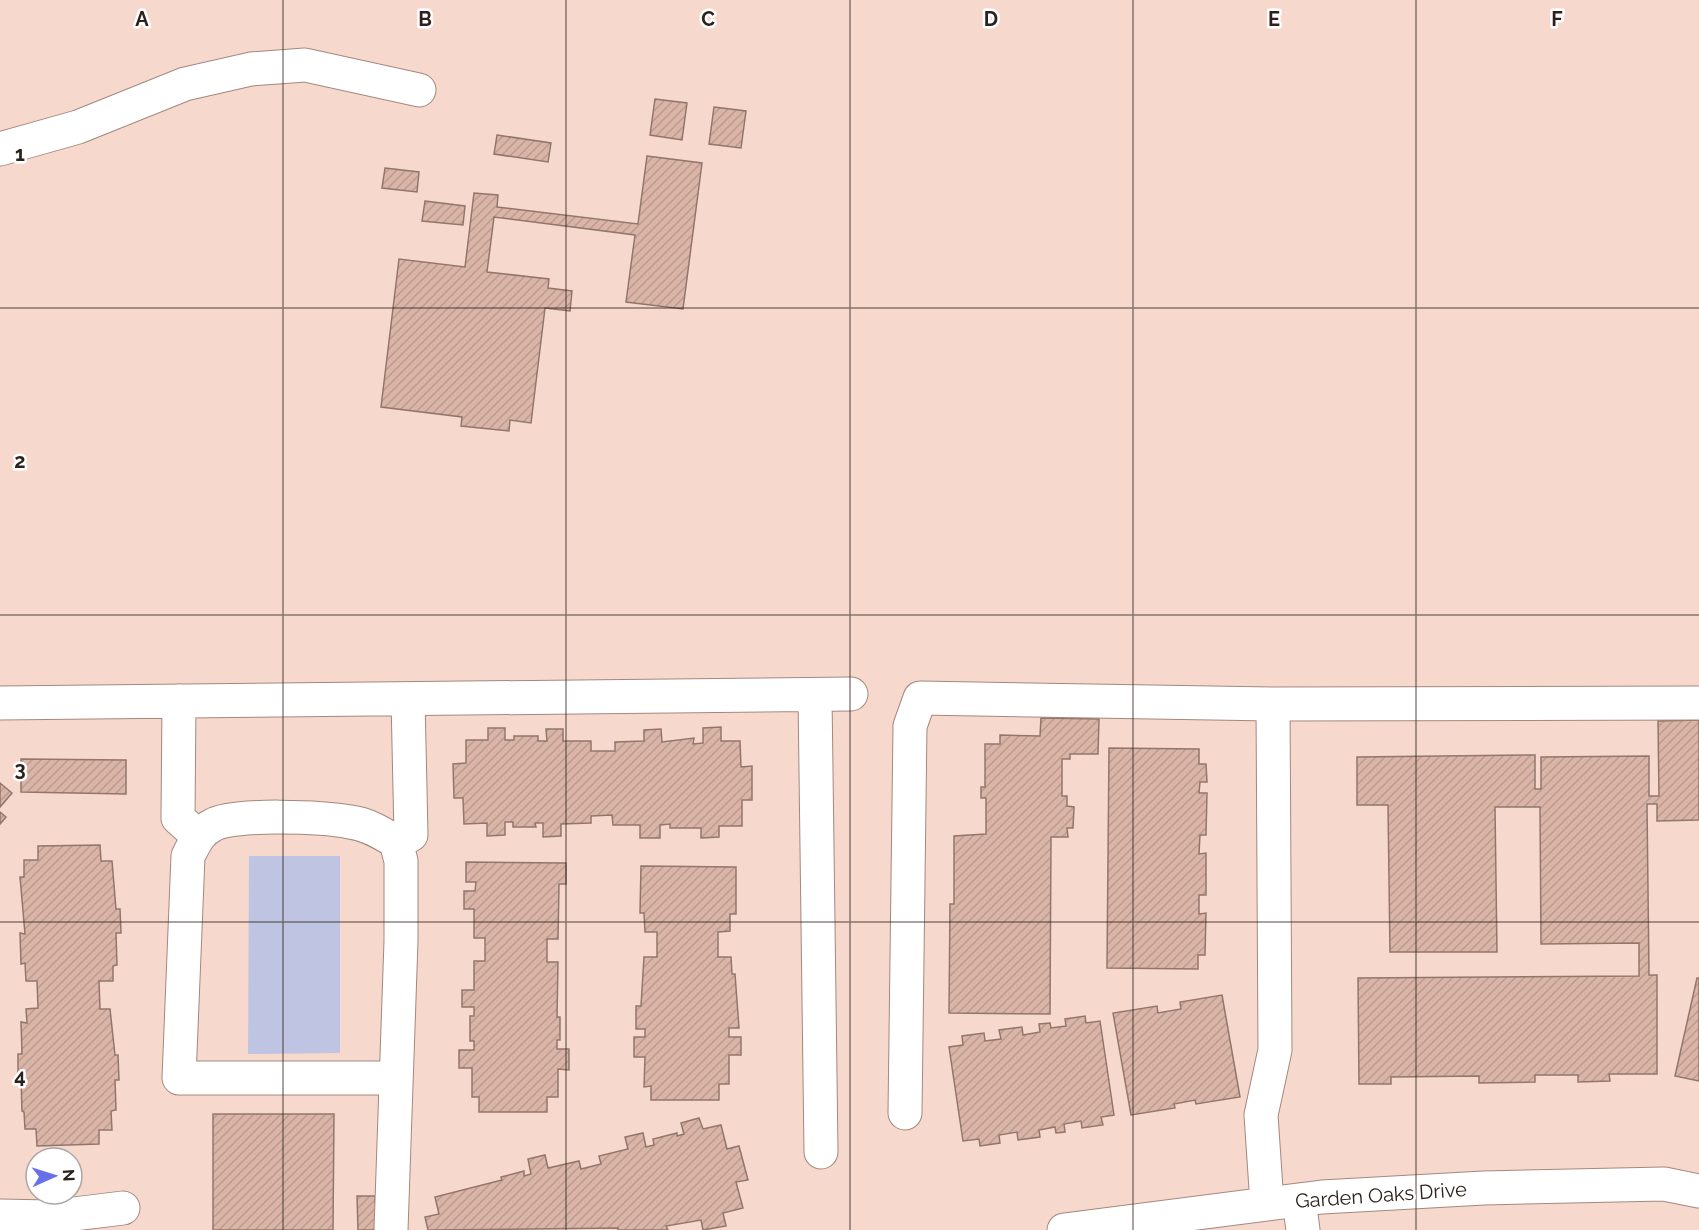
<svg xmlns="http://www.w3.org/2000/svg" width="1699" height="1230" font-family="Raleway,sans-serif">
<defs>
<pattern id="building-hatch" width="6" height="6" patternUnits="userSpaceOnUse" patternTransform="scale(1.5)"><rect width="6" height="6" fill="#dab5a7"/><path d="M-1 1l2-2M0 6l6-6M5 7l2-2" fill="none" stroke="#bb9b8f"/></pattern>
</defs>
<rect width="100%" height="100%" fill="#f7d8cc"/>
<path fill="#bec4e1" d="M 249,856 L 340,856 L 340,1053 L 248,1054 Z"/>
<path fill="url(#building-hatch)" stroke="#92766c" stroke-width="1.5" d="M 655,99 L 687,103 L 682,140 L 650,135 Z
M 714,107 L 746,111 L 741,148 L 709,144 Z
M 497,135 L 551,143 L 548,162 L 494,154 Z
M 647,156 L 702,163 L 683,309 L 626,302 L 635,235 L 494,217 L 487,272 L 549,279 L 548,288 L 572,291 L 570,311 L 545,308 L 531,423 L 510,420 L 509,431 L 461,426 L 462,417 L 381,407 L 399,259 L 465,267 L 474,193 L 498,195 L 497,207 L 638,224 Z
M 385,168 L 419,172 L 417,192 L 382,188 Z
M 425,201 L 465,206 L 463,225 L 422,221 Z
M 1041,718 L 1099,719 L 1098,754 L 1070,754 L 1070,759 L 1062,759 L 1062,796 L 1067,796 L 1067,806 L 1074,807 L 1073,828 L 1067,828 L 1068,837 L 1051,837 L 1050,1014 L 949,1013 L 950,904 L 954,904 L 954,836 L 986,834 L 986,798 L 981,798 L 981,787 L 985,787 L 985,744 L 1000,744 L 1000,735 L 1040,736 Z
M 1699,720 L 1699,820 L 1657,821 L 1657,804 L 1647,804 L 1649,975 L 1657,975 L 1657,1074 L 1609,1074 L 1610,1081 L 1578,1082 L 1578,1075 L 1535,1075 L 1535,1082 L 1479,1083 L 1479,1076 L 1391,1077 L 1391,1084 L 1359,1084 L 1358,978 L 1639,976 L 1639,943 L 1541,944 L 1540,807 L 1495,807 L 1497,952 L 1390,952 L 1388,805 L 1357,805 L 1357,757 L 1535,755 L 1535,789 L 1541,789 L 1541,757 L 1649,756 L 1649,796 L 1659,796 L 1658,721 Z
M 721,727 L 721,741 L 740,741 L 741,767 L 752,766 L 752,800 L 742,800 L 742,826 L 719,826 L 719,837 L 701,838 L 701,828 L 670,828 L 670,824 L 660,825 L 660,838 L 640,838 L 640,825 L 613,825 L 612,815 L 591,816 L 591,823 L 561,824 L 561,836 L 543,837 L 543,823 L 535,823 L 536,827 L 513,827 L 513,822 L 505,822 L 505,835 L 487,836 L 487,823 L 464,824 L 463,798 L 454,798 L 453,764 L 466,763 L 466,740 L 488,740 L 488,728 L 505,728 L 505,740 L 514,740 L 514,736 L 538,736 L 538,741 L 547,741 L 546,729 L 563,729 L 563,741 L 591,741 L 591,751 L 615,751 L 615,742 L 644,741 L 644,730 L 661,729 L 662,742 L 694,738 L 693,744 L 703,743 L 703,728 Z
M 1109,748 L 1199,749 L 1199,764 L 1206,764 L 1207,782 L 1200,782 L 1199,793 L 1207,793 L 1206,835 L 1200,835 L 1199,854 L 1206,853 L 1206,895 L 1199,895 L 1199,914 L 1206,913 L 1205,955 L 1198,955 L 1198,969 L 1107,968 Z
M 21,759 L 126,760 L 126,794 L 21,792 Z
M 0,783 L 12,793 L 0,807 Z
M 0,812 L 6,817 L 0,824 Z
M 100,845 L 101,861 L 112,861 L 116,909 L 120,909 L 121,933 L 116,933 L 117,965 L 113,966 L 113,981 L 99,981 L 100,1009 L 110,1009 L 115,1055 L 118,1055 L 119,1080 L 115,1080 L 116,1110 L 111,1111 L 112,1130 L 99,1130 L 99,1144 L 37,1146 L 36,1129 L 25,1129 L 24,1112 L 22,1111 L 21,1079 L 18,1080 L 18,1054 L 22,1054 L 21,1022 L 27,1023 L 26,1009 L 38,1008 L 37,981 L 26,981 L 25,963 L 21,964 L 20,933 L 25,934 L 20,877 L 24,877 L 24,860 L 38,860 L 38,846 Z
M 466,862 L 566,863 L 566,884 L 559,884 L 558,939 L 547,939 L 547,962 L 558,962 L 557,1017 L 560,1017 L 560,1040 L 557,1040 L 557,1049 L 569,1049 L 569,1070 L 558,1069 L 558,1097 L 547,1097 L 547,1112 L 479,1112 L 479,1097 L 472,1097 L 472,1068 L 459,1068 L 459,1050 L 474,1050 L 474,1041 L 470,1041 L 470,1016 L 474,1016 L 474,1007 L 462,1007 L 462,990 L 474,990 L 474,961 L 485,961 L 485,938 L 474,938 L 474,909 L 464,909 L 464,891 L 475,891 L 476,882 L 466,882 Z
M 641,866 L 736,867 L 736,914 L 730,914 L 730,931 L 718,932 L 718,957 L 731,957 L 732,974 L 735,974 L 739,1028 L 729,1028 L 729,1037 L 741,1037 L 741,1055 L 729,1055 L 729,1084 L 719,1084 L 719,1100 L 651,1100 L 651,1086 L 644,1087 L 645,1057 L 634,1057 L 634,1037 L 645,1037 L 645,1029 L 636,1029 L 636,1006 L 641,1006 L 644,957 L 657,957 L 657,932 L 645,932 L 644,913 L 640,913 Z
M 1697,978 L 1699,978 L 1699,1081 L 1675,1076 Z
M 1222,995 L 1240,1097 L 1196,1104 L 1195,1100 L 1174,1104 L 1175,1108 L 1131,1115 L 1113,1013 L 1157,1006 L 1158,1013 L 1181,1009 L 1180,1002 Z
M 1085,1016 L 1086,1023 L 1100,1021 L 1114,1115 L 1101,1117 L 1103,1125 L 1082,1128 L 1081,1121 L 1064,1124 L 1065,1132 L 1056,1133 L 1055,1127 L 1039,1130 L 1040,1137 L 1018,1140 L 1017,1132 L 999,1135 L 1000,1143 L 980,1146 L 979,1139 L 963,1141 L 949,1047 L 963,1045 L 962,1036 L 984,1033 L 985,1041 L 1001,1039 L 999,1030 L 1022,1027 L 1023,1035 L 1040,1032 L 1039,1024 L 1050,1023 L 1051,1028 L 1066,1026 L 1065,1019 Z
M 213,1114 L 334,1114 L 333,1230 L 213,1230 Z
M 699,1118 L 703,1129 L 721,1125 L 727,1149 L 739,1146 L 748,1180 L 736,1182 L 743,1208 L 723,1213 L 726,1226 L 703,1230 L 701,1220 L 666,1226 L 668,1230 L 618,1230 L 618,1228 L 428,1230 L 425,1217 L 439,1214 L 435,1197 L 502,1180 L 501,1177 L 524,1171 L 524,1176 L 531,1174 L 528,1159 L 545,1155 L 548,1168 L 579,1161 L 581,1169 L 601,1164 L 599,1156 L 628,1149 L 625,1137 L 643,1133 L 646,1147 L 654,1145 L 653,1139 L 677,1133 L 677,1136 L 684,1134 L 681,1123 Z
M 357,1196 L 375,1196 L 377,1230 L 358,1230 Z"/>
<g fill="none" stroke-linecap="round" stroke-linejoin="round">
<g stroke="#a4887e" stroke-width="35">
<path id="minor" d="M 0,149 L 78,127 L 185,84 L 251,69 L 305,65 L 419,90
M 815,695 L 821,1152
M 179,701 L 178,818 L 198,836
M 0,703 L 851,694
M 396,842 L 411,835 L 408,699
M 905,1113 L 910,726 L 920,698 L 1273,704
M 1299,1200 L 1303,1230
M 1267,1204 L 1261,1115 L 1275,1050 L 1273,704 L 1699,703
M 0,1216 L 50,1217 L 123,1208
M 391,1230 L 401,941 L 401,861 L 396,842 C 382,833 367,824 350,822 C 325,817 233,813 213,825 C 199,832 195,843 188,856 L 179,1078 L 396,1078
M 1064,1230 L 1322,1197 L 1484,1188 L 1664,1184 L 1699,1191"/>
</g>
<use href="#minor" stroke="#fff" stroke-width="33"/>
</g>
<path fill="none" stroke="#2c211c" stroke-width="1.5" stroke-opacity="0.55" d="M 283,0 L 283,1230M 566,0 L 566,1230M 850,0 L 850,1230M 1133,0 L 1133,1230M 1416,0 L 1416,1230M 0,308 L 1699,308M 0,615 L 1699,615M 0,922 L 1699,922"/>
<g text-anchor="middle" stroke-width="5" stroke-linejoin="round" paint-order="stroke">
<g font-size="20" fill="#2c211c" stroke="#fff">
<text transform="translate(1381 1195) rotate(-4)" y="7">Garden Oaks Drive</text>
</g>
</g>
<g font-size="20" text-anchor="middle" font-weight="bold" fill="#2c211c" stroke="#fff" stroke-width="5" stroke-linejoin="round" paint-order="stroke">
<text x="142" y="26">A</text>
<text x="425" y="26">B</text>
<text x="708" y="26">C</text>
<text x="991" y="26">D</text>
<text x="1274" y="26">E</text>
<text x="1557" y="26">F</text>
<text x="20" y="161">1</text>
<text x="20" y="468">2</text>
<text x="20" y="776">3</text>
<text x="20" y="1083">4</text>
</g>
<g transform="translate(54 1176) rotate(87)"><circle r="28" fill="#ffffff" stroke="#aba6a4" stroke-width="1.5"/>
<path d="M0-4.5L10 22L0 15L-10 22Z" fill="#6770e9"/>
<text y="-9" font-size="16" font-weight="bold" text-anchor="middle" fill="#2c211c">N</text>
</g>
</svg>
